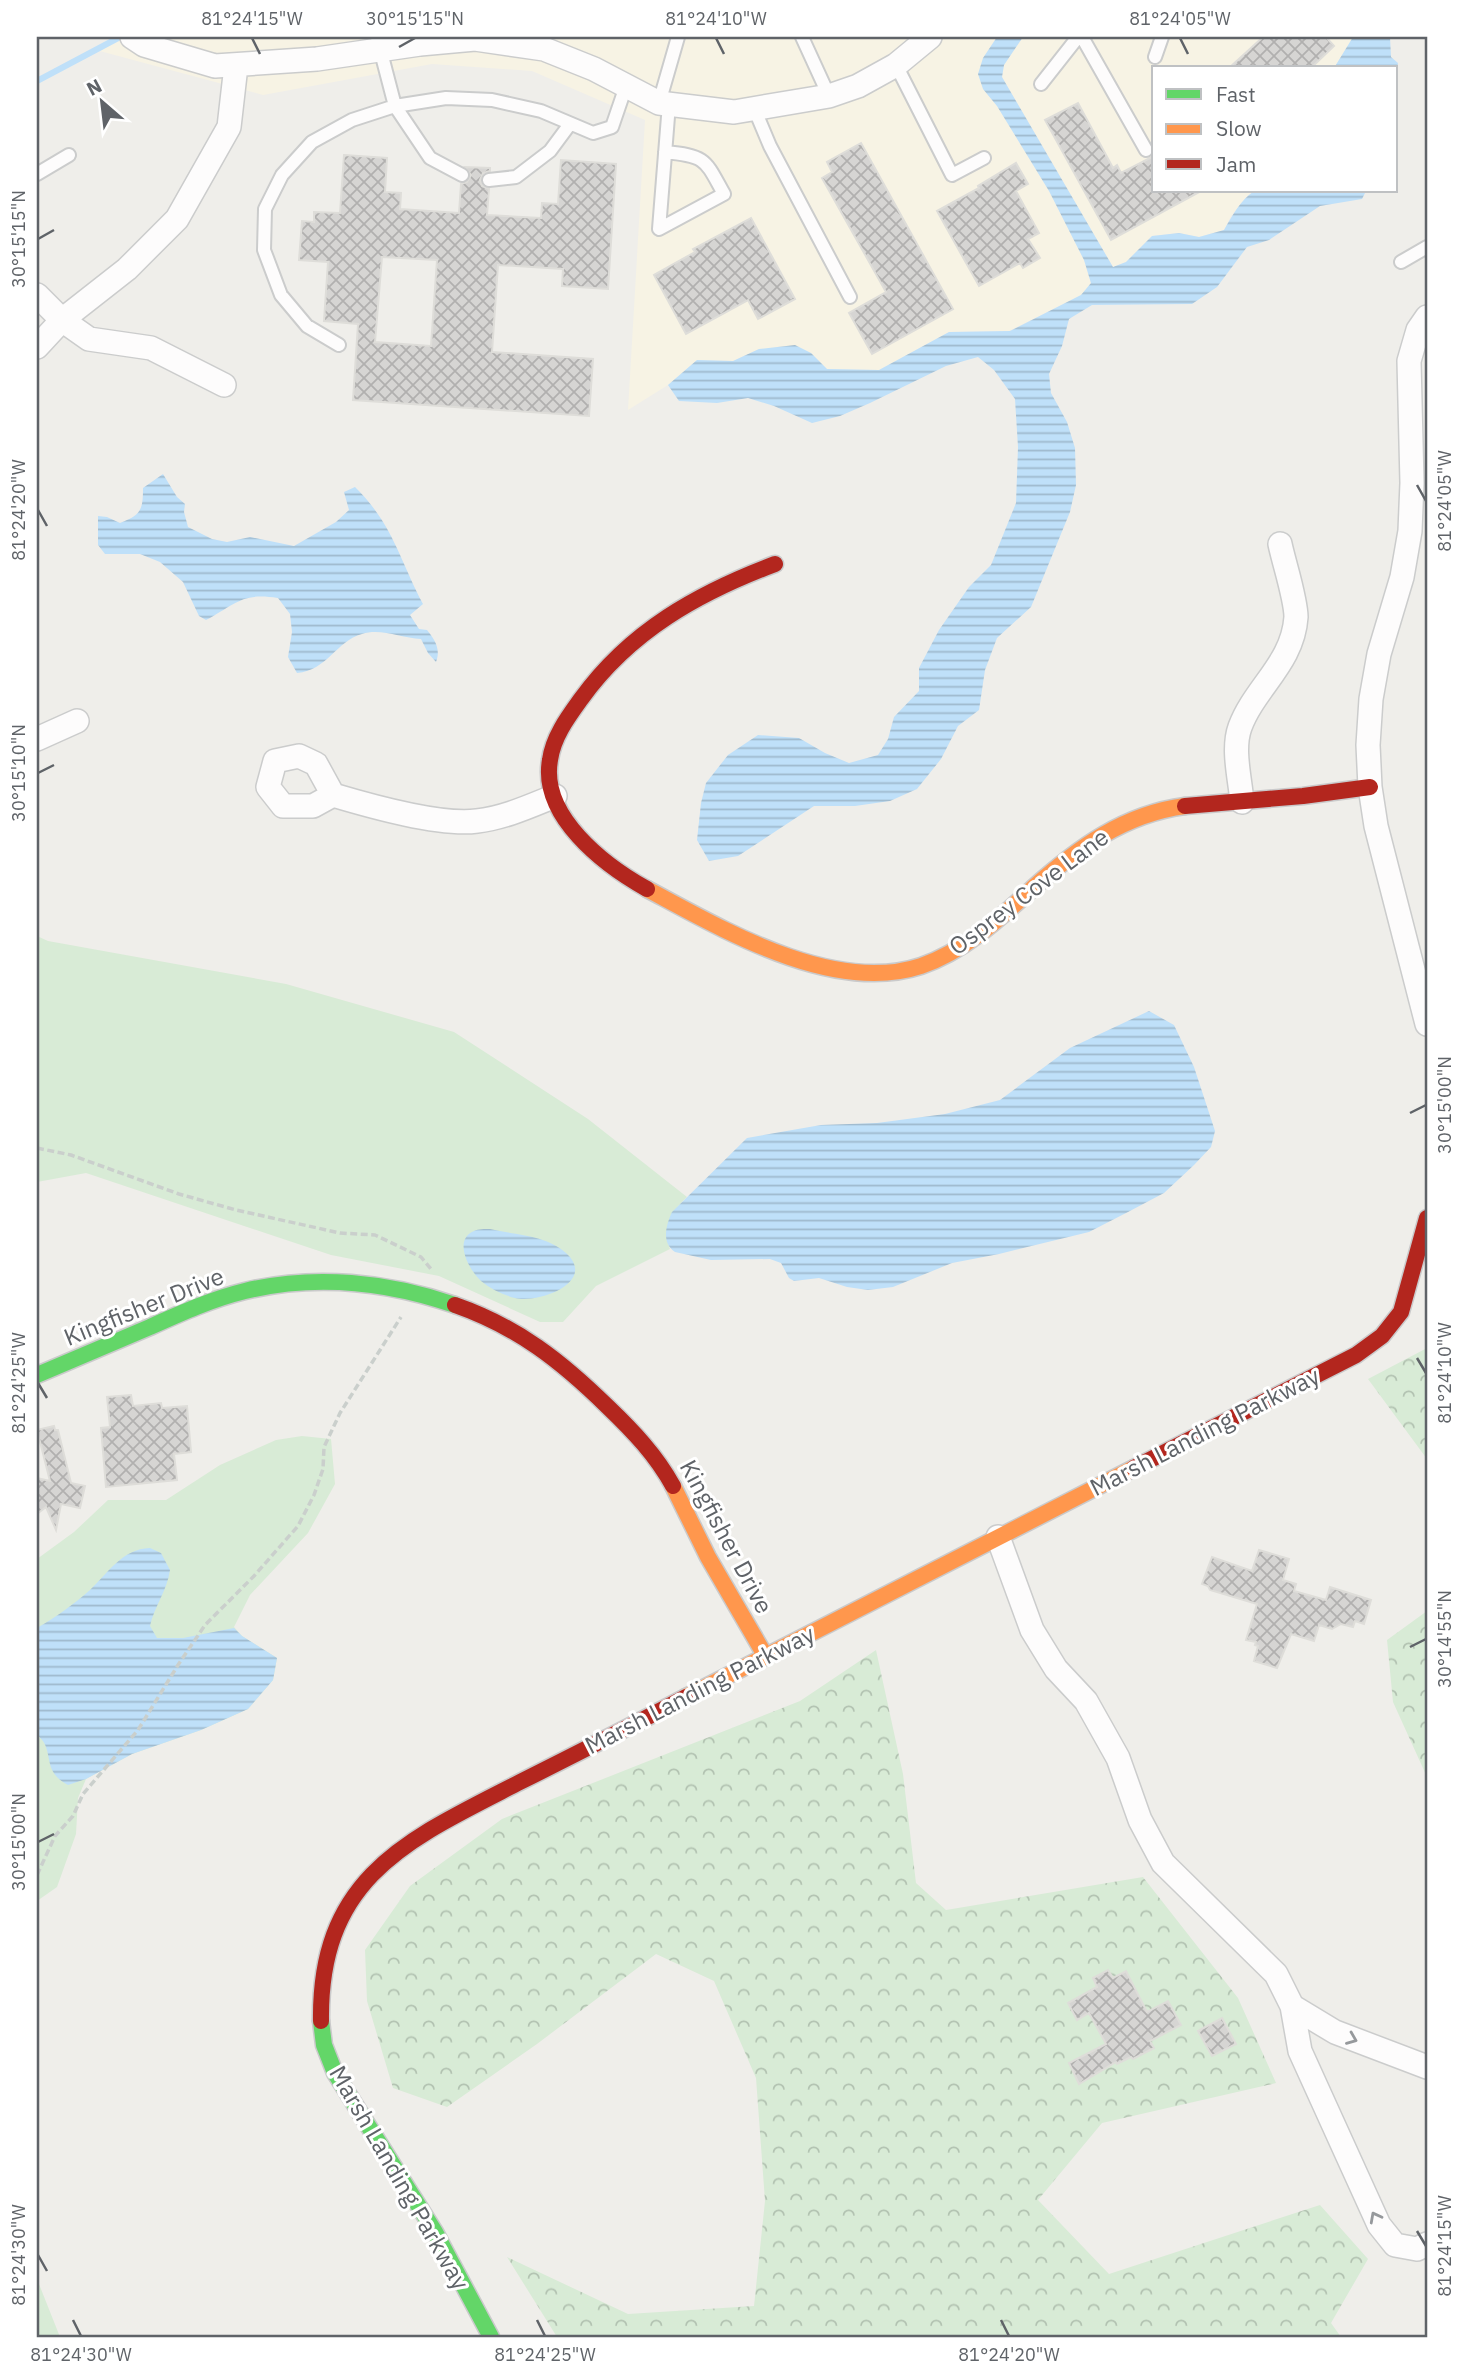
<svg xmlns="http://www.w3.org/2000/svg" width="1464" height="2374" font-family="'IBM Plex Sans',sans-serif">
<defs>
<pattern id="forest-crowns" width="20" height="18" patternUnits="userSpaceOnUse" patternTransform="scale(1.75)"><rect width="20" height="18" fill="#d8ebd6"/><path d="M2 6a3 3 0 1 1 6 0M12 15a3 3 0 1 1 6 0" fill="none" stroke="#b2c2b1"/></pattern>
<pattern id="water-rules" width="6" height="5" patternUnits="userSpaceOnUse" patternTransform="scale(1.75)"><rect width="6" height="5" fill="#bfe0f9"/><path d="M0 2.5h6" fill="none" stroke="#9eb9cd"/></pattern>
<pattern id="building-cross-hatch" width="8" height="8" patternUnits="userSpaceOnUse" patternTransform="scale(1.75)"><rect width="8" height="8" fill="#d6d5d3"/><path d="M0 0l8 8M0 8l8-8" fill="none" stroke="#b1b0af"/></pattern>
</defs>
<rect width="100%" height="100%" fill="#efeeea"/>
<path fill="#f7f3e4" d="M 120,37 L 997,37 L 983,58 L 983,89 L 997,106 L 1049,191 L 1084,260 L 1091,284 L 1081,295 L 1009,331 L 949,332 L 879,370 L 827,369 L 811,353 L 759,349 L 733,361 L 697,360 L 668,385 L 628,410 L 645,120 L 532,71 L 432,64 L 263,95 L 96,50 Z
M 1023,37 L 1354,37 L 1334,68 L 1154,68 L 1154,191 L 1254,191 L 1247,196 L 1231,216 L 1224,230 L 1199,237 L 1179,233 L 1152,236 L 1126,262 L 1113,267 L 1002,77 L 1004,65 Z"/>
<path fill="#d8ebd6" d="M 37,936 L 48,941 L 286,984 L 454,1032 L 588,1119 L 687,1197 C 671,1212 662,1227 670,1249 L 596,1286 L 563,1322 L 540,1322 L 439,1276 L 331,1255 L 86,1173 L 37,1182 Z
M 302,1436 L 331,1439 L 335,1484 L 308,1533 L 250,1595 L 234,1627 L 242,1636 L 277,1658 L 273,1680 L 248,1709 L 201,1730 L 132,1754 L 86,1779 L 78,1798 L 76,1834 L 57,1887 L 37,1901 L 37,1559 L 74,1532 L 108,1500 L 166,1500 L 220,1465 L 276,1440 Z
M 37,2279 L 60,2337 L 37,2337 Z"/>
<path fill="url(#forest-crowns)" d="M 1427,1348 L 1427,1459 L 1368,1379 Z
M 1427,1611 L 1427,1777 L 1393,1702 L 1387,1640 Z
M 876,1650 L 903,1774 L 916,1883 L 946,1910 L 1143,1877 L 1238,1998 L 1276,2083 L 1102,2123 L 1038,2200 L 1109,2274 L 1320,2205 L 1368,2259 L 1331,2323 L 1341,2337 L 557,2337 L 507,2257 L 628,2314 L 754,2306 L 765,2201 L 756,2078 L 714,1981 L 656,1954 L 537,2044 L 447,2107 L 393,2088 L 367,2001 L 365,1950 L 410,1886 L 502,1819 L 800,1701 Z"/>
<path fill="url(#water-rules)" d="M 997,37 L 1023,37 L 1004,65 L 1002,77 L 1113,267 L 1126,262 L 1152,236 L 1179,233 L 1199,237 L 1224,230 C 1232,216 1240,201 1254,191 L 1366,191 L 1362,199 L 1320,206 L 1269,240 L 1247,247 L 1217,287 L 1192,304 L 1092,305 L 1069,319 L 1062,346 L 1049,374 L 1051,393 L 1067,422 L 1075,448 L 1076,485 L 1070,512 L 1031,607 L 997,638 L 985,670 L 979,710 L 958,726 L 941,759 L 917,789 L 890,801 L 855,806 L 814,806 L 738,856 L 709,861 L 697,840 L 701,803 L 706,783 L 728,755 L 758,735 L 799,738 L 825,753 L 849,763 L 878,755 L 888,739 L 894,717 L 919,691 L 919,668 L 939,630 L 969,587 L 991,565 L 1016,503 L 1018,447 L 1015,399 L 994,370 L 978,357 L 946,366 L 870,403 L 840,416 L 812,423 L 774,406 L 748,398 L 717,403 L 679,401 L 668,385 L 697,360 L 733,361 L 759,349 L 795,345 L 811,353 L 827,369 L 879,370 L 949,332 L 1010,331 L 1081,295 L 1091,283 L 1084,260 L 1049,191 L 997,106 L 983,89 L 978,74 L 983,58 Z
M 1353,37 L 1390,37 L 1391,57 L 1398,63 L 1396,73 L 1396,68 L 1334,68 Z
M 163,474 L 177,497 L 185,504 L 184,512 L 188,527 L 212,539 L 227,542 L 250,537 L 294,546 L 336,522 L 349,510 L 344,492 L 355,487 C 393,524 400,561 423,604 L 410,615 L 419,629 L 427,630 C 435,640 441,649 436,662 L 428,653 L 421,639 C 401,638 381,628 362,634 C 336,641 328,670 297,673 L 288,657 L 292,632 L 290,614 L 278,598 C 242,592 236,604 206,620 L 199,616 L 183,582 L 160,562 L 140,554 L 105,554 L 98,545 L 98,516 L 107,517 L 120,523 C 141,515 143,510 143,488 Z
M 1149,1011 L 1174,1025 L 1194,1067 L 1215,1131 L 1211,1147 L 1194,1165 L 1164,1193 L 1128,1212 L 1089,1232 L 999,1254 L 952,1263 L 893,1287 L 868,1290 L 847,1287 L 819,1278 L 794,1281 L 789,1278 L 781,1263 L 770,1259 L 711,1260 L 675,1252 C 661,1243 666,1225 672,1212 L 747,1138 L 821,1125 L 877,1123 L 945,1114 L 1000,1100 L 1070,1048 Z
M 490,1229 C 515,1235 546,1235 566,1253 C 598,1282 538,1304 515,1298 C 503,1295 491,1289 481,1281 C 470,1271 452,1240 474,1231 C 478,1229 485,1229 490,1229 Z
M 150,1548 L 161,1553 L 170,1570 C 167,1591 154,1607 150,1626 L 157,1638 L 183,1638 L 234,1628 L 242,1636 L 277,1658 L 273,1680 L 248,1709 L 201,1730 L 132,1754 L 86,1779 L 68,1785 C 40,1771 56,1749 37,1735 L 37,1628 C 55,1618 74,1604 90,1590 C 109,1572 122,1549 150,1548 Z"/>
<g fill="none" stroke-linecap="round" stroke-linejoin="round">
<path stroke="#bfe0f9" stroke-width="6" d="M 37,81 L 120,37"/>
</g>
<path fill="url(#building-cross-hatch)" stroke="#deddd9" stroke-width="2" fill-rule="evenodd" d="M 1263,37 L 1326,37 L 1334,46 L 1311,68 L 1229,68 Z
M 1078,103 L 1113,168 L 1117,165 L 1121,173 L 1154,156 L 1154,191 L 1201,191 L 1111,240 L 1045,120 Z
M 861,143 L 953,309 L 872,354 L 849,313 L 886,292 L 822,178 L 832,172 L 827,162 Z
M 344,155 L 387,158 L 385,192 L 401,193 L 400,209 L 459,213 L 461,184 L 467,182 L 471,175 L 465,167 L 490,168 L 490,171 L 483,173 L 480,180 L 482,186 L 489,189 L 487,215 L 541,218 L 542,203 L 558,204 L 561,160 L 616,164 L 608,289 L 562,286 L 563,269 L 498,265 L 492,352 L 593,359 L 589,416 L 353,400 L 358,324 L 324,321 L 328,262 L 299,260 L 302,221 L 314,222 L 314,212 L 340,213 ZM 382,257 L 437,260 L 431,346 L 375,342 Z
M 1016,163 L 1028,184 L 1016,191 L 1039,233 L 1028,239 L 1040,258 L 1023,268 L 1020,263 L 979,286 L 937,211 L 979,188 L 978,186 Z
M 751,218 L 795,299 L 758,319 L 748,300 L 686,334 L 654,275 L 695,252 L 693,249 Z
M 131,1395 L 133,1406 L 161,1403 L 162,1408 L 187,1406 L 191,1452 L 174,1454 L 177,1480 L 106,1487 L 101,1428 L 110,1427 L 107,1397 Z
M 54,1426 L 55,1430 L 58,1430 L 71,1483 L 85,1486 L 80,1508 L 61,1504 L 56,1530 L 46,1507 L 37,1514 L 37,1478 L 50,1481 L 37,1430 Z
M 1259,1550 L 1289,1559 L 1283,1580 L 1296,1584 L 1294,1591 L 1326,1600 L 1330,1587 L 1371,1600 L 1364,1624 L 1355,1621 L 1353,1627 L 1341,1624 L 1332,1629 L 1319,1625 L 1314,1641 L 1291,1634 L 1277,1668 L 1254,1661 L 1258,1646 L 1255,1645 L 1256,1642 L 1246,1640 L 1257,1604 L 1210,1590 L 1208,1586 L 1202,1584 L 1212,1557 L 1252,1571 Z
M 1108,1970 L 1113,1978 L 1126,1971 L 1147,2012 L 1168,2001 L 1181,2025 L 1150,2041 L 1154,2048 L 1133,2059 L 1131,2057 L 1117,2064 L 1116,2062 L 1079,2084 L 1069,2063 L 1106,2044 L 1089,2013 L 1077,2020 L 1068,2003 L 1097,1987 L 1093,1978 Z
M 1222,2018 L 1236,2044 L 1212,2056 L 1198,2031 Z"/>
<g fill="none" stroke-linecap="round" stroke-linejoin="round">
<g stroke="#cbcccc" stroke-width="16">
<path id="lane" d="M 377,37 L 395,106 L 430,158 L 462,175
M 802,37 L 829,96
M 1082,37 L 1146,150
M 1155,57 L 1162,37
M 896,65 L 952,175 L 984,158
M 1041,84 L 1078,37
M 659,103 L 678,37
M 754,108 L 770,146 L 850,297
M 665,152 C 707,156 705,160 724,194 L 659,229 L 669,104
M 37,174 L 69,155
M 489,180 L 516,177 L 550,151 L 570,124
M 1401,262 L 1427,247
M 339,345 L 307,326 L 281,295 L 264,250 L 265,209 L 282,175 L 312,142 L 352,120 L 395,106 L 446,98 L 492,100 L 541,111 L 593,133 L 612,127 L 626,86"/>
</g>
<g stroke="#cbcccc" stroke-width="26">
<path id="street" d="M 132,37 L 144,45 L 215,66 L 317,59 L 420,44 L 475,39 L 544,49 L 594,69 L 659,103 L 734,112 L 829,96 L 858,86 L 896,65 L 930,37
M 37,295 L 62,320 L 89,339 L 151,348 L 224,385
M 1427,317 L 1418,330 L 1409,361 L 1412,483 L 1410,531 L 1402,577 L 1379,654 L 1371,699 L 1368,745 L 1370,787 L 1376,826 L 1427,1024
M 37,347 L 62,320 L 127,269 L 177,219 L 229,127 L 236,66
M 37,739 L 77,721
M 299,756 L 316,764 L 333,795 L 313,806 L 283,806 L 268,787 L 275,761 Z
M 333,795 C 370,806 440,826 477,821 C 504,818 530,806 555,796
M 1242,802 C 1240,778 1232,749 1240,727 C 1255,687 1293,663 1296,617 C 1296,599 1284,563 1280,544
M 998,1537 L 1032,1630 L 1056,1669 L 1086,1701 L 1118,1758 L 1140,1820 L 1163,1863 L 1276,1974 L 1292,2006 L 1300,2051 L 1379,2225 L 1395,2245 L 1417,2249 L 1427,2244
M 1292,2006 L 1335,2032 L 1427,2067"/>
</g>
<g stroke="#cacacb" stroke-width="19">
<path id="fast" d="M 37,1375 C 75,1359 112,1343 150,1327 C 181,1313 212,1299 245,1291 C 315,1274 388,1282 455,1305
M 321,2021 L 324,2045 L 335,2073 L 435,2232 L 491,2337"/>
</g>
<g stroke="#cacacb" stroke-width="19">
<path id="slow" d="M 647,889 C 722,929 833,995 921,966 C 965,951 1000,918 1033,888 C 1078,848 1124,814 1185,806
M 673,1486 L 708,1557 L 766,1657
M 686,1697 L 1134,1468"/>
</g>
<g stroke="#cacacb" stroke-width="19">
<path id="jam" d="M 1185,806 L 1303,796 L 1370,787
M 647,889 C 604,865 540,816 550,760 C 553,737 568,717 581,699 C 630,631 698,593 775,564
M 455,1305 C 518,1327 561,1361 608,1407 C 633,1431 656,1455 673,1486
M 1134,1468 L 1356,1355 L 1382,1336 L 1401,1312 L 1427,1218
M 321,2021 C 319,1876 409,1839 520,1782 C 576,1754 631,1726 686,1697"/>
</g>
<path stroke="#cacfcc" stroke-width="3.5" stroke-dasharray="7 3.5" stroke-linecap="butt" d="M 37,1148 L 71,1155 L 179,1194 L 236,1210 L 340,1233 L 375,1235 L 421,1257 L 431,1269
M 37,1875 L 55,1836 L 73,1816 L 83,1794 L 138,1730 L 178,1665 L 205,1625 L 254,1576 L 298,1526 L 314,1495 L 323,1469 L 324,1447 L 340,1413 L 401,1317"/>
<use href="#lane" stroke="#fdfcfc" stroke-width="12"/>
<use href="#street" stroke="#fdfcfc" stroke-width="23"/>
<use href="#fast" stroke="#63d668" stroke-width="16"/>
<use href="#slow" stroke="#ff974d" stroke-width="16"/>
<use href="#jam" stroke="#b3261e" stroke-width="16"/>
</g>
<defs><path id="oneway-chevron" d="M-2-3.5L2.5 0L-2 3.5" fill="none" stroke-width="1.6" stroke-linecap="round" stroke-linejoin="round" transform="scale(1.75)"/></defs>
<g stroke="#96999c">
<use href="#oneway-chevron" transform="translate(1352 2039) rotate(22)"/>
<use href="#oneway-chevron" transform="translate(1375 2217) rotate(-118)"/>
</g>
<path fill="none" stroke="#5f6368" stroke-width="2.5" d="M 252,38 L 260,54M 716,38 L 724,54M 1180,38 L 1188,54M 399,47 L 415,38M 38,239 L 54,230M 1417,485 L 1426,501M 38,510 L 47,526M 38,773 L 54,765M 1410,1113 L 1426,1105M 1417,1358 L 1426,1373M 38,1383 L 47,1398M 1410,1647 L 1426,1639M 38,1842 L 54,1834M 1417,2231 L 1426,2246M 38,2255 L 47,2271M 73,2320 L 81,2336M 537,2320 L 545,2336M 1001,2320 L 1009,2336"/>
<g text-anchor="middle" stroke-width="6" stroke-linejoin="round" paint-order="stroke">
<g font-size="24" fill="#5f6368" stroke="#fff">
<text transform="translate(1029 892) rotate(-37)" y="8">Osprey Cove Lane</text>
<text transform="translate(144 1307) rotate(-22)" y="8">Kingfisher Drive</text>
<text transform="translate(1205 1432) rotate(-27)" y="8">Marsh Landing Parkway</text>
<text transform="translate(726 1537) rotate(62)" y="8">Kingfisher Drive</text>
<text transform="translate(700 1690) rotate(-27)" y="8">Marsh Landing Parkway</text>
<text transform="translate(399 2178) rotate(60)" y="8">Marsh Landing Parkway</text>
</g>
</g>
<rect width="1464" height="2374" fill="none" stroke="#ffffff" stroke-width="77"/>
<rect x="1152" y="66" width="245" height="126" fill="#ffffff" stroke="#bfc1c3" stroke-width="2"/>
<rect x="1166" y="89" width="35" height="10" fill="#63d668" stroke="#bfc1c3" stroke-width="2"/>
<text x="1216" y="102" font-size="21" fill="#5f6368">Fast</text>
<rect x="1166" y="124" width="35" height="10" fill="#ff974d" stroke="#bfc1c3" stroke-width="2"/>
<text x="1216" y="136" font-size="21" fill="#5f6368">Slow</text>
<rect x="1166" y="159" width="35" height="10" fill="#b3261e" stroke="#bfc1c3" stroke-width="2"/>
<text x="1216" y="172" font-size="21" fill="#5f6368">Jam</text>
<g transform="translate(102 102) rotate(332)" stroke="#ffffff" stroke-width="5" paint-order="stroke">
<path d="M0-5L12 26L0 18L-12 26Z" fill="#5f6368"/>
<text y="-10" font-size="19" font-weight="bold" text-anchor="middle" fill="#5f6368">N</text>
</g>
<rect x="38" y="38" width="1388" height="2298" fill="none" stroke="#5f6368" stroke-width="2.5"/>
<g font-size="18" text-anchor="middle" fill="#5f6368">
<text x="252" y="25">81°24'15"W</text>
<text x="415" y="25">30°15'15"N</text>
<text x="716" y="25">81°24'10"W</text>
<text x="1180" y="25">81°24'05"W</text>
<text transform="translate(19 239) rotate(-90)" y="6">30°15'15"N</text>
<text transform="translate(1445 501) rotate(-90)" y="6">81°24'05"W</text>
<text transform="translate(19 510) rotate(-90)" y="6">81°24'20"W</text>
<text transform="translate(19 773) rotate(-90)" y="6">30°15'10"N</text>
<text transform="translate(1445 1105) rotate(-90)" y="6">30°15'00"N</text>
<text transform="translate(1445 1373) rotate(-90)" y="6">81°24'10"W</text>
<text transform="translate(19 1383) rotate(-90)" y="6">81°24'25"W</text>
<text transform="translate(1445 1639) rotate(-90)" y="6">30°14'55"N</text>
<text transform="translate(19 1842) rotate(-90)" y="6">30°15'00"N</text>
<text transform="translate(1445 2246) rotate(-90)" y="6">81°24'15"W</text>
<text transform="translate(19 2255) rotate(-90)" y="6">81°24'30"W</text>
<text x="81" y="2361">81°24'30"W</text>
<text x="545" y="2361">81°24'25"W</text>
<text x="1009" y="2361">81°24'20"W</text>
</g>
</svg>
